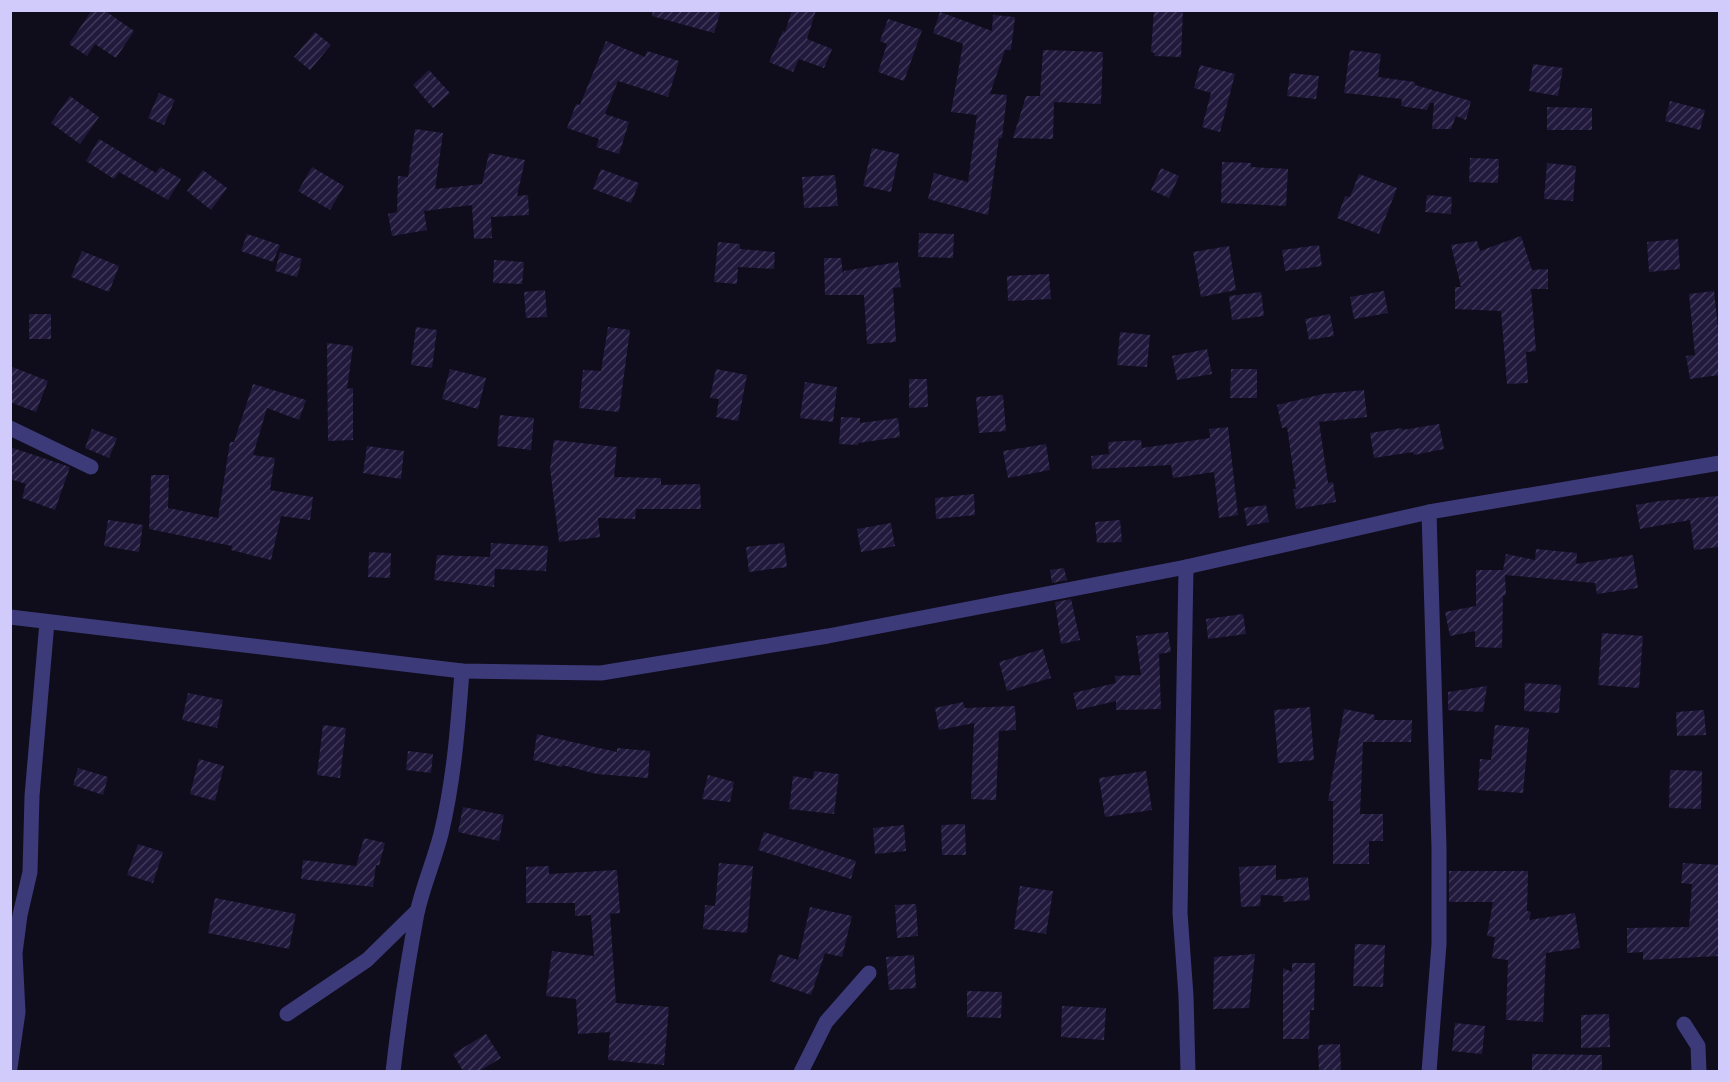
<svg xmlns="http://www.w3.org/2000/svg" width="1730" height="1082" font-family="Lato,sans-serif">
<defs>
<pattern id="building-hatch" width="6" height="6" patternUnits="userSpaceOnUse" patternTransform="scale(1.5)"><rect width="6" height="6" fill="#211a3c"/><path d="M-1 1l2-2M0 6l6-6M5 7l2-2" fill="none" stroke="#403a59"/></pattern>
</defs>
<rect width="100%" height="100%" fill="#0f0c1c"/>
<path fill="url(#building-hatch)" d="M 92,10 L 104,10 L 134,31 L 116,58 L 95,44 L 87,56 L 69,44 Z
M 653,10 L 721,10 L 714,33 L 652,16 Z
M 792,10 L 816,10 L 807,39 L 832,49 L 824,68 L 799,59 L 793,72 L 769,62 L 783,31 L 785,32 Z
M 1154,10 L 1183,10 L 1181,57 L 1154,56 L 1155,53 L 1151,52 Z
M 940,12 L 992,31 L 993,15 L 1015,17 L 1011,50 L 1005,50 L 990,94 L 1007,95 L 1002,138 L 999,138 L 988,215 L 928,199 L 934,173 L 968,182 L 977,115 L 951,112 L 963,44 L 933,33 Z
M 888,19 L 922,30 L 904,81 L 878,72 L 887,44 L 880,41 Z
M 315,32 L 331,45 L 310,70 L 294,57 Z
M 606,41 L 645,57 L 647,51 L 679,61 L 668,97 L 618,81 L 605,114 L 629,122 L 619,154 L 596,147 L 599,139 L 567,128 L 576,104 L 580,105 Z
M 1043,50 L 1103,52 L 1101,104 L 1054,102 L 1053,139 L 1013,138 L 1026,96 L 1040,96 Z
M 1350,50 L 1381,54 L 1378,77 L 1415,82 L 1415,85 L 1471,101 L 1466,120 L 1456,116 L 1451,129 L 1432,129 L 1434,103 L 1430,103 L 1427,110 L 1401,106 L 1402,99 L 1344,93 Z
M 1533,64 L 1563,68 L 1558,96 L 1529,91 Z
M 1200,65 L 1235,74 L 1220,132 L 1202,127 L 1211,93 L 1194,88 Z
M 429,70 L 450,93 L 433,108 L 413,85 Z
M 1290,73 L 1319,76 L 1316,99 L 1287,96 Z
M 159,93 L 175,100 L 164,125 L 148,118 Z
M 70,96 L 99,117 L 80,144 L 51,123 Z
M 1670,101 L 1705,110 L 1700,130 L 1665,121 Z
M 1547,107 L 1592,108 L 1592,130 L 1547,130 Z
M 415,129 L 443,133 L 435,189 L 482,184 L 489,153 L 525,160 L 517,196 L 528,195 L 529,215 L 491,217 L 492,238 L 474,239 L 472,205 L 424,211 L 427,230 L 392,236 L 388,214 L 397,212 L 398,176 L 408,177 Z
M 99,139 L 156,173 L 160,167 L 181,179 L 168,200 L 119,172 L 114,179 L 86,161 Z
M 872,148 L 899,154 L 891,192 L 863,186 Z
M 1470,158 L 1499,159 L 1498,183 L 1469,182 Z
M 1222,162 L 1251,163 L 1251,167 L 1288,169 L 1286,206 L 1221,203 Z
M 1547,163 L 1576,166 L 1573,201 L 1544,199 Z
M 312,167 L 344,186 L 330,210 L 298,191 Z
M 1161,168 L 1179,176 L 1169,198 L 1151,190 Z
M 601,169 L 639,183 L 631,203 L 593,189 Z
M 203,170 L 227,188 L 211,210 L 187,191 Z
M 1359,174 L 1397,188 L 1379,234 L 1337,218 L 1345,196 L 1350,197 Z
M 835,175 L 838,206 L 804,208 L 802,177 Z
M 1427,195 L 1452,197 L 1451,214 L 1425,212 Z
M 919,233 L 954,234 L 953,258 L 918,257 Z
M 247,234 L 280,245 L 273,262 L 241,251 Z
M 1521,236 L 1532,270 L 1548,269 L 1548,289 L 1531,289 L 1536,351 L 1526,352 L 1528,383 L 1507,384 L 1501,311 L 1455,309 L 1455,287 L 1461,287 L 1451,245 L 1477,241 L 1480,251 Z
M 1678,239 L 1680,269 L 1649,272 L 1647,242 Z
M 718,242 L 740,244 L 740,249 L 775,252 L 774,269 L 738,267 L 737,284 L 714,282 Z
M 1319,245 L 1322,266 L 1285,271 L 1282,250 Z
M 1229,246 L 1236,290 L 1201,297 L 1193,252 Z
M 82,251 L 119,266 L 109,292 L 71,277 Z
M 280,252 L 302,259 L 297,277 L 275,271 Z
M 824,258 L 841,258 L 843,275 L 844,271 L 898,262 L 901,287 L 893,288 L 896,342 L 867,344 L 864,295 L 825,295 Z
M 494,260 L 524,262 L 522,284 L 493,283 Z
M 1049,274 L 1051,299 L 1008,301 L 1007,276 Z
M 545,290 L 547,317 L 526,318 L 524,292 Z
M 1384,291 L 1388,313 L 1354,319 L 1350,297 Z
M 1714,291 L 1719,338 L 1719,375 L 1690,379 L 1686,356 L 1695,355 L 1689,294 Z
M 1261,292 L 1264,316 L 1232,320 L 1229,296 Z
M 29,314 L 51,314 L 51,339 L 29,339 Z
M 1330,314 L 1334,336 L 1309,340 L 1305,319 Z
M 416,327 L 437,330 L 432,368 L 411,365 Z
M 608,327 L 630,330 L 619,412 L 579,408 L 583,370 L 601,371 Z
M 1120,332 L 1150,335 L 1147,367 L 1117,365 Z
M 327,343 L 353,346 L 347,389 L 353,388 L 353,440 L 328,441 Z
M 1207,349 L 1212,374 L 1177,380 L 1172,356 Z
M 10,366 L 48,381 L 36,412 L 10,402 Z
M 450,369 L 486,378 L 478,409 L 442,399 Z
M 716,369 L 747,375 L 738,421 L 716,417 L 719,399 L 710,398 Z
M 1231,369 L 1257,369 L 1257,398 L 1230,398 Z
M 909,379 L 927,379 L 928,407 L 909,408 Z
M 805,382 L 837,387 L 833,422 L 800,418 Z
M 253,384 L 306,400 L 299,420 L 267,408 L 253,455 L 275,458 L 270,490 L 313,497 L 310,520 L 281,516 L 271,560 L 231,550 L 232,546 L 149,529 L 151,475 L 169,475 L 168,508 L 218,518 L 230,442 L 234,442 Z
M 1364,390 L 1367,417 L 1319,422 L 1328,483 L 1333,482 L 1336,502 L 1296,509 L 1293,489 L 1296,489 L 1287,427 L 1282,428 L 1277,405 L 1323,394 Z
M 1003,395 L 1006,431 L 979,433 L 976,397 Z
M 500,415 L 534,418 L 531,450 L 497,446 Z
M 841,417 L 860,418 L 860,423 L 898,418 L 900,437 L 858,443 L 858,445 L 839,444 Z
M 1439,424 L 1444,449 L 1414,455 L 1413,452 L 1374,458 L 1370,433 L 1402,428 L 1402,430 Z
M 1228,427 L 1238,515 L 1219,518 L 1214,472 L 1173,478 L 1171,465 L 1092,469 L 1091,456 L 1109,454 L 1108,442 L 1141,440 L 1142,448 L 1210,438 L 1209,429 Z
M 92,429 L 117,438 L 109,458 L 85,448 Z
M 554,440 L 617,447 L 614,477 L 661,478 L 661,485 L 700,484 L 701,509 L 636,509 L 635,519 L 598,518 L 600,537 L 559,542 L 550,468 Z
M 1046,444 L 1050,470 L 1008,478 L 1003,451 Z
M 367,446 L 404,451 L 401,479 L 363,473 Z
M 10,447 L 70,467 L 55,510 L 22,498 L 26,484 L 10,479 Z
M 974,494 L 975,515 L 936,519 L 935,498 Z
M 1719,496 L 1719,547 L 1694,550 L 1690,520 L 1640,529 L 1636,505 L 1659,501 Z
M 1266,505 L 1269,522 L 1247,526 L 1244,508 Z
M 108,520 L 143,525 L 139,552 L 104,546 Z
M 1120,520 L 1122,542 L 1097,543 L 1095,522 Z
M 891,523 L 895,546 L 861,552 L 857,529 Z
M 491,543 L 548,546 L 546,571 L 495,569 L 494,587 L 434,580 L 437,555 L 490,557 Z
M 784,543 L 787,567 L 749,572 L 746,547 Z
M 1536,549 L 1577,553 L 1576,564 L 1633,555 L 1638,588 L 1597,594 L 1595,583 L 1505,575 L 1506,595 L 1503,596 L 1502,648 L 1475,647 L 1475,631 L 1450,636 L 1445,612 L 1476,606 L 1476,570 L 1503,570 L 1506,554 L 1535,560 Z
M 369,552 L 391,553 L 390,578 L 368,577 Z
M 1064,568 L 1067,580 L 1052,583 L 1050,570 Z
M 1071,599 L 1080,640 L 1061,644 L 1055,602 Z
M 1243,614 L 1246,634 L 1208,639 L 1206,619 Z
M 1168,632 L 1171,652 L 1159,654 L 1161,709 L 1116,710 L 1116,701 L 1077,710 L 1073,693 L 1116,683 L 1115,676 L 1141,675 L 1136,636 Z
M 1602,633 L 1643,636 L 1639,688 L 1598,685 Z
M 1043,649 L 1051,678 L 1007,691 L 999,662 Z
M 1525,683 L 1561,685 L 1559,713 L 1524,711 Z
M 1487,686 L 1483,712 L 1448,710 L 1448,692 Z
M 188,693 L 223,700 L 217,728 L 182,720 Z
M 963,702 L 965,708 L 1015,706 L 1016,730 L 999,731 L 996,800 L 971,799 L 974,723 L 939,730 L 935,708 Z
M 1310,707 L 1314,760 L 1278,763 L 1274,710 Z
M 1344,709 L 1375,715 L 1374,720 L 1412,720 L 1411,742 L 1363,742 L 1360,814 L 1383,814 L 1383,841 L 1369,841 L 1369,864 L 1333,864 L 1333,801 L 1328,801 Z
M 1704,710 L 1706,735 L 1677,736 L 1676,712 Z
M 323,725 L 346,728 L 340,778 L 317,775 Z
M 1495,725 L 1529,728 L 1523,793 L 1478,790 L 1480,759 L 1491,760 Z
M 537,734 L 617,752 L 617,748 L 650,751 L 648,778 L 597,774 L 562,765 L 562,767 L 533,760 Z
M 408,751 L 433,754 L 431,773 L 406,770 Z
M 199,759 L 224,766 L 215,801 L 190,794 Z
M 78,768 L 108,777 L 103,795 L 73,785 Z
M 1670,770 L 1702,771 L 1701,809 L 1669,808 Z
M 814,771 L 839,774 L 834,814 L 789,809 L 793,776 L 813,779 Z
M 1146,771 L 1152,810 L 1105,817 L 1099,778 Z
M 708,775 L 734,782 L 730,802 L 702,799 Z
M 463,807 L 504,815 L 499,841 L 458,832 Z
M 965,824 L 966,855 L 942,855 L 941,825 Z
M 904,825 L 906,851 L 875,854 L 873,828 Z
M 764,832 L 856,861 L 851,879 L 758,850 Z
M 364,838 L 385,843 L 379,866 L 376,865 L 373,887 L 301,879 L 303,860 L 356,866 Z
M 138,844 L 163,852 L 153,883 L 127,875 Z
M 719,863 L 753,866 L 747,933 L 703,929 L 705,905 L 715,906 Z
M 1683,863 L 1719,865 L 1719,910 L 1718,910 L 1719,956 L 1643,960 L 1643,952 L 1627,953 L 1627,928 L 1689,927 L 1692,884 L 1681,883 Z
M 1276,865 L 1276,880 L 1308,877 L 1310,900 L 1283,902 L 1283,896 L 1261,895 L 1260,906 L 1241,907 L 1239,867 Z
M 549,866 L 549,874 L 617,870 L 620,913 L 610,914 L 616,1003 L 669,1007 L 664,1065 L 608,1060 L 610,1032 L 578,1034 L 576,999 L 546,996 L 552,951 L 594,956 L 591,915 L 575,916 L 575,903 L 526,903 L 526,867 Z
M 1449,871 L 1528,871 L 1527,911 L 1531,912 L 1529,920 L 1575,913 L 1580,948 L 1546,953 L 1543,1022 L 1506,1020 L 1508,960 L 1492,958 L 1495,937 L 1487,936 L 1493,902 L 1449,902 Z
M 1020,886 L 1053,891 L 1046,934 L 1014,929 Z
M 215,898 L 296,914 L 289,949 L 208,933 Z
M 916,904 L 918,936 L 897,938 L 895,905 Z
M 810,907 L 852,916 L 842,957 L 825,953 L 811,995 L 770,981 L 779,954 L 798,960 Z
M 1355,944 L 1385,945 L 1383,987 L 1353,986 Z
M 1255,954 L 1249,1008 L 1213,1009 L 1214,957 Z
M 914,955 L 916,988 L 889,990 L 886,957 Z
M 1292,963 L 1315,963 L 1314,1010 L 1310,1010 L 1309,1039 L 1283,1039 L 1283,968 L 1292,972 Z
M 967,991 L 1002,992 L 1001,1018 L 967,1017 Z
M 1062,1006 L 1106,1008 L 1104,1040 L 1061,1037 Z
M 1609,1014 L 1610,1047 L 1581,1048 L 1581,1015 Z
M 1455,1023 L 1485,1026 L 1482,1054 L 1452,1051 Z
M 486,1034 L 501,1058 L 479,1071 L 463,1071 L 453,1054 Z
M 1340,1044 L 1341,1071 L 1319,1071 L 1318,1045 Z
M 1532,1054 L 1602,1055 L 1602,1071 L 1532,1071 Z"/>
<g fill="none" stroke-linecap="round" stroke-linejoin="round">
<path stroke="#3d3a79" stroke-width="15" d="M 10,428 L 91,467
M 1186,567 L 1180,913 L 1186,996 L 1188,1072
M 287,1014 L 367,960 L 418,910
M 1684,1024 L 1698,1046 L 1699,1072
M 10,1068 L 18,1012 L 15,953 L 20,915 L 30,872 L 32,796 L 47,622
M 393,1072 C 399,1018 407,966 417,913 C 423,886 434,861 441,834 C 454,780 458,726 462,671
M 801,1072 L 826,1022 L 869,973
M 1429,1072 L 1439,944 L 1439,848 L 1429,512"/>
<path stroke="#3d3a79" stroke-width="15" d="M 10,617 L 462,671 L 601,673 L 828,636 L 1186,567 L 1429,512 L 1720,463"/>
</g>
<rect width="1730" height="1082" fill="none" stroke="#d1cbfc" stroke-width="24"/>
</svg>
